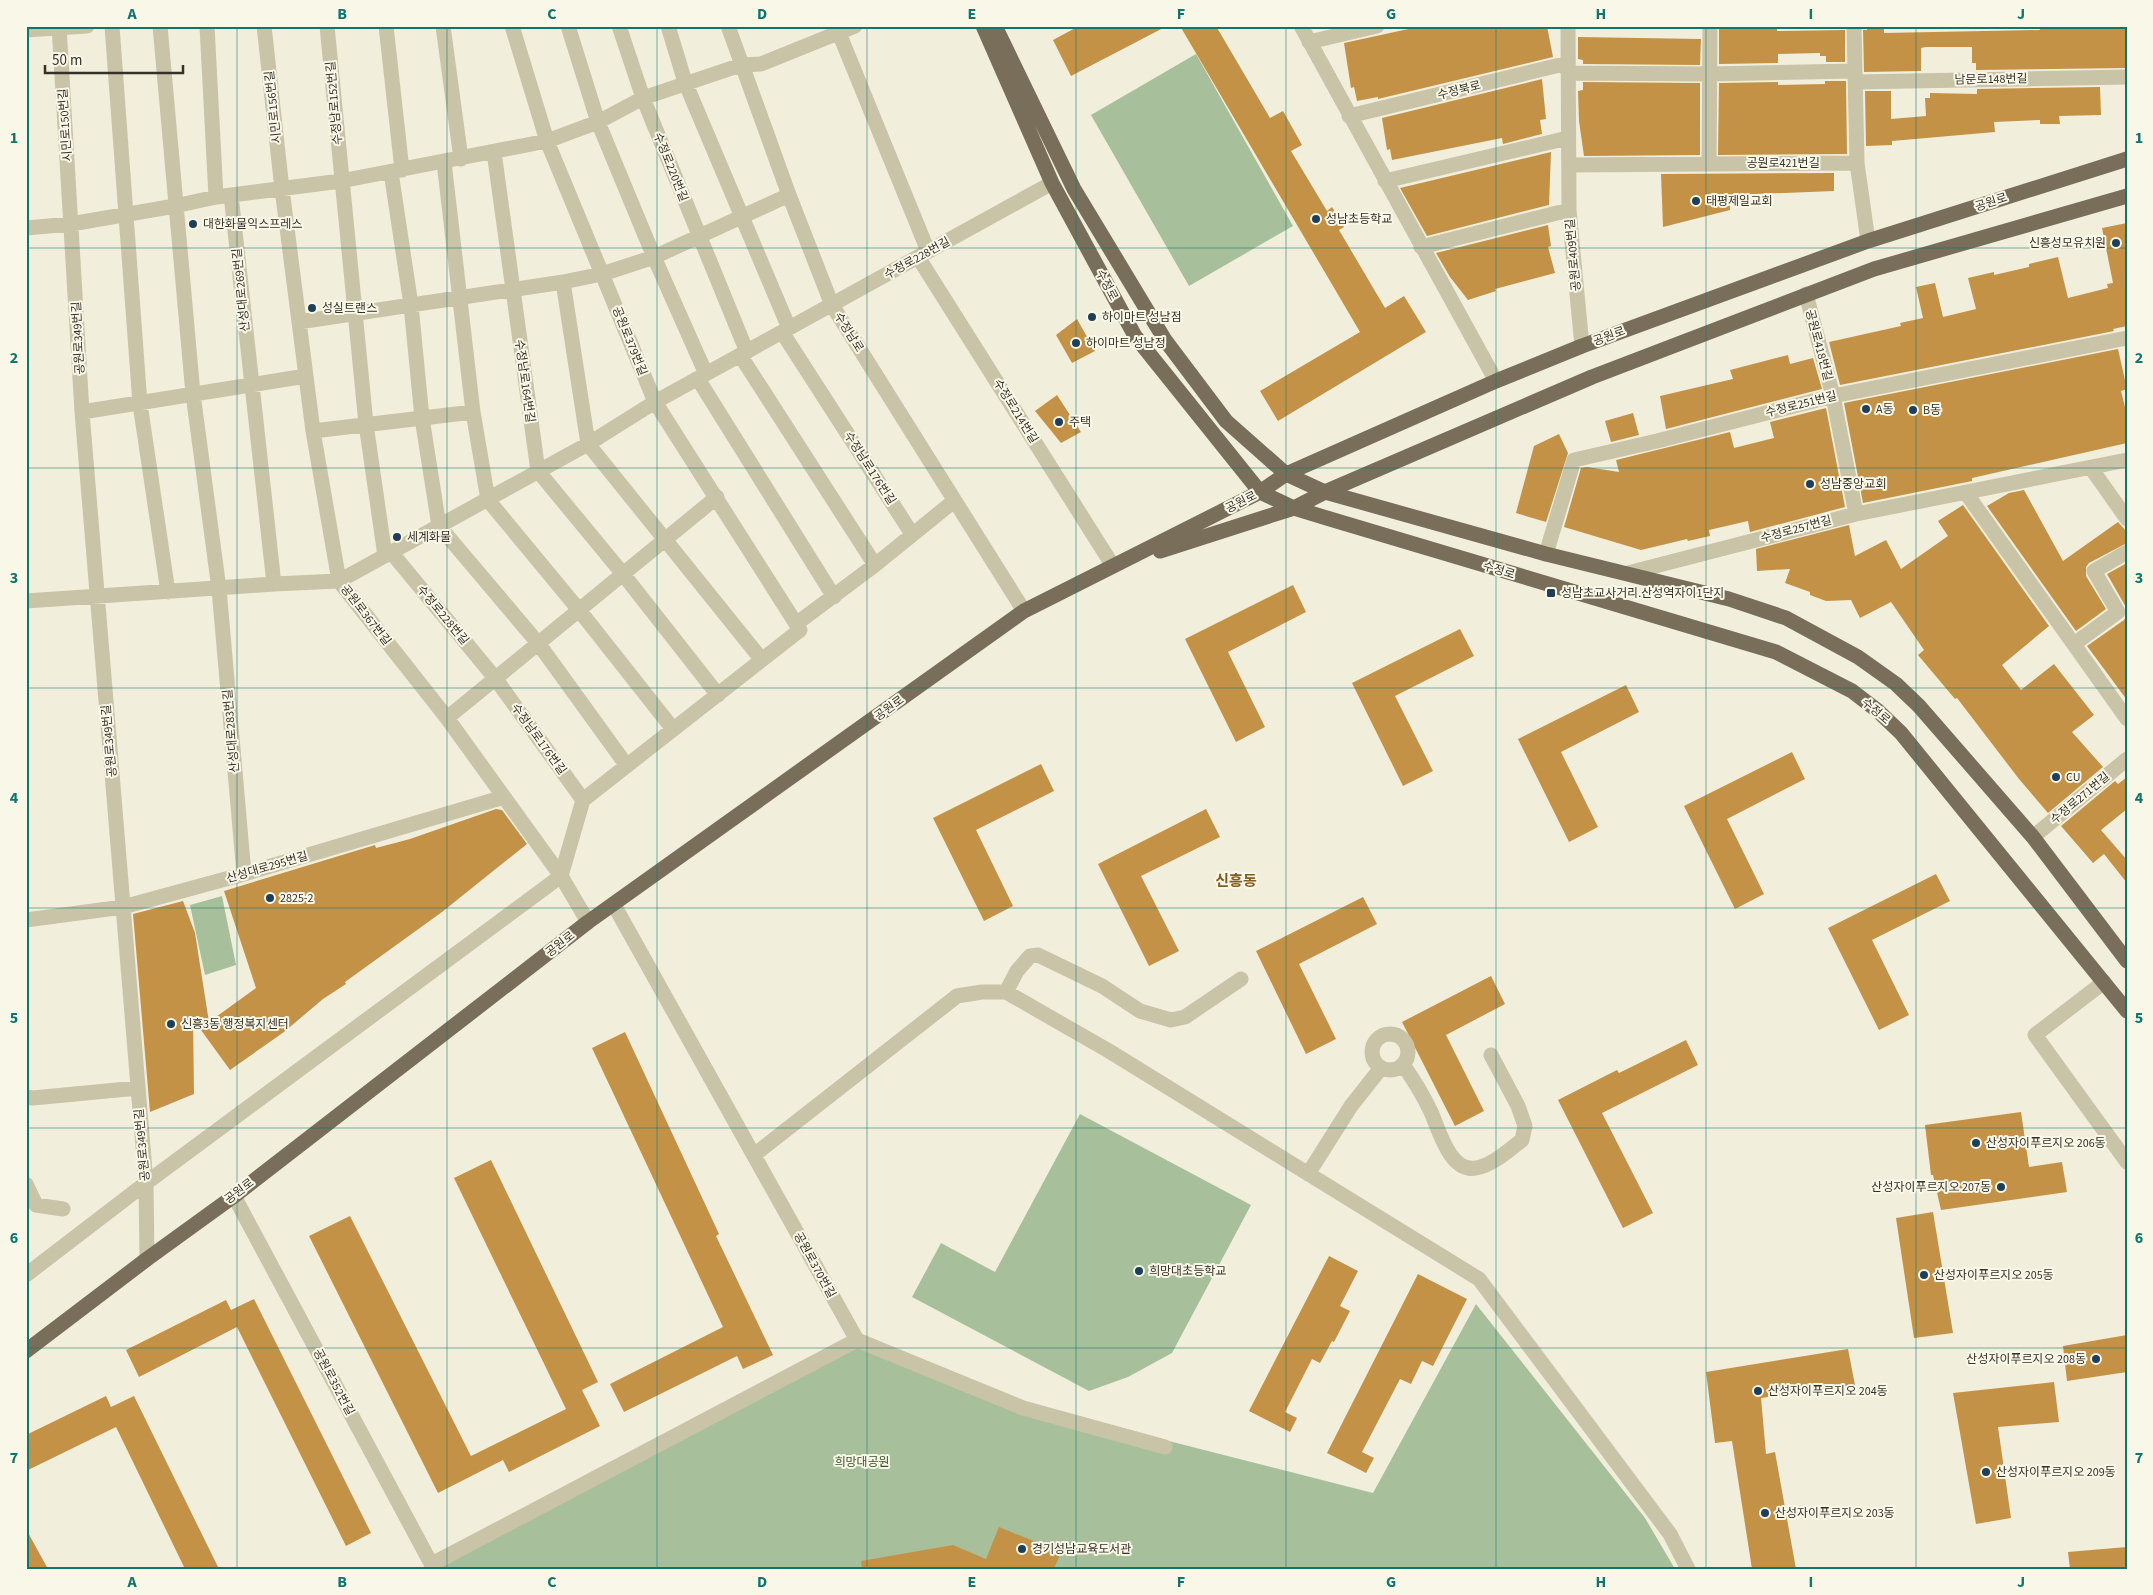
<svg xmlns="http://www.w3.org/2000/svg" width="2153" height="1595" font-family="'Source Sans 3','Noto Sans KR',sans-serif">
<rect width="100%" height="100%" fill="#f1efdb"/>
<path fill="#a7c09b" d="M 1196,54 L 1293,226 L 1189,286 L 1091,115 Z
M 222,896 L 236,965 L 205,975 L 190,905 Z
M 1080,1114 L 1251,1205 L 1172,1353 L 1128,1377 L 1089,1391 L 912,1297 L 941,1243 L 995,1272 Z
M 1476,1304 L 1645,1518 L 1675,1569 L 440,1569 L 438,1566 L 853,1346 L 1035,1407 L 1373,1493 Z"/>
<path fill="#c49247" d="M 1079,26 L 1167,26 L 1071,76 L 1053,40 Z
M 1180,26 L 1216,26 L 1270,118 L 1283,111 L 1302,145 L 1291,151 L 1327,211 L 1332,207 L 1344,227 L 1339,230 L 1385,308 L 1404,296 L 1426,332 L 1278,421 L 1260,391 L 1360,332 Z
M 1422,26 L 1547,26 L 1553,57 L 1378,99 L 1378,97 L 1357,101 L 1354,87 L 1351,88 L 1344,43 Z
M 1719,26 L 1777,26 L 1777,31 L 1845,30 L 1845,62 L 1826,62 L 1826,56 L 1820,56 L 1820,53 L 1778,54 L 1778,63 L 1719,64 Z
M 1867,26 L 1884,26 L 1884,33 L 2040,30 L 2039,26 L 2127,26 L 2127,68 L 1976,70 L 1976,63 L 1972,63 L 1972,47 L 1926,47 L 1921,48 L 1921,71 L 1864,72 L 1863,30 L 1867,30 Z
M 1578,37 L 1701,39 L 1700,65 L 1583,64 L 1583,60 L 1578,59 Z
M 1542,79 L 1546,119 L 1540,120 L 1542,134 L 1503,144 L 1502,138 L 1392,160 L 1390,149 L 1387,150 L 1382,118 Z
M 1825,81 L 1846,81 L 1847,154 L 1718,155 L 1719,83 L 1778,82 L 1778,85 L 1825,84 Z
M 1583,82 L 1700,83 L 1700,155 L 1584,156 L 1579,121 L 1578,91 L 1583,90 Z
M 2100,87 L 2101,115 L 2059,116 L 2060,124 L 2040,124 L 2040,120 L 1994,122 L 1995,132 L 1892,141 L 1892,145 L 1866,146 L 1865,91 L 1891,91 L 1891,119 L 1926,116 L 1925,98 L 1930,98 L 1930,93 L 1977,94 L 1977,89 Z
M 1551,152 L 1549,205 L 1427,236 L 1400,188 Z
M 1834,173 L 1834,191 L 1730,195 L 1730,210 L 1663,227 L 1661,174 Z
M 2127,223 L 2127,326 L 2113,329 L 2114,331 L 1840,385 L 1829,342 L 1901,326 L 1900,323 L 1923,318 L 1916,287 L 1935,283 L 1943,317 L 1976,309 L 1968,278 L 1994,272 L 1994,275 L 2029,267 L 2029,264 L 2058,257 L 2068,298 L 2108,288 L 2107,284 L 2113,283 L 2102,228 Z
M 1548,225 L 1551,246 L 1548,247 L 1555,273 L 1495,289 L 1496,291 L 1468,300 L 1450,277 L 1436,253 Z
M 1077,319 L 1095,351 L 1072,363 L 1056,335 Z
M 2118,349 L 2127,389 L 2121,391 L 2127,415 L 2127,443 L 1972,478 L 1972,481 L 1863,503 L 1844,403 Z
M 1788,355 L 1790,364 L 1813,358 L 1822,389 L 1666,429 L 1660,396 L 1733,379 L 1730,370 Z
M 1057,395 L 1081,432 L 1061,443 L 1035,411 Z
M 1826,408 L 1845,507 L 1750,532 L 1748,521 L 1709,530 L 1710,536 L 1688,541 L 1687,539 L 1641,550 L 1564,527 L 1581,468 L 1587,467 L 1619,472 L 1616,460 L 1730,432 L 1734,448 L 1774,438 L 1770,422 Z
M 1633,413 L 1639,435 L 1611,442 L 1605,421 Z
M 1559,434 L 1568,453 L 1546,522 L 1516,513 L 1534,446 Z
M 2024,490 L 2063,561 L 2118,522 L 2127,532 L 2127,543 L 2089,563 L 2086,567 L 2086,576 L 2106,609 L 2076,631 L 1987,506 L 2009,493 Z
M 1963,505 L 2049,626 L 2002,665 L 2021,690 L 2054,664 L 2094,715 L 2072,732 L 2103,767 L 2048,813 L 2019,779 L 1957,698 L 1955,699 L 1918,655 L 1924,650 L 1891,602 L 1860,618 L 1851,600 L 1826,601 L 1810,595 L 1810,592 L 1785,583 L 1790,569 L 1757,571 L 1756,549 L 1849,525 L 1855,556 L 1886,540 L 1901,569 L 1948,536 L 1938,521 Z
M 2127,563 L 2127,609 L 2107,574 Z
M 1293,585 L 1306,612 L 1228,652 L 1265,727 L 1236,742 L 1185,639 Z
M 2127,615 L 2127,700 L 2087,646 L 2124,620 Z
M 1460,629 L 1474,656 L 1395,696 L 1433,771 L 1403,786 L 1352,683 Z
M 1626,685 L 1639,712 L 1561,752 L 1598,827 L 1569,842 L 1518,739 Z
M 1792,752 L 1805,779 L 1727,819 L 1764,894 L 1735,909 L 1684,806 Z
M 1041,764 L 1054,791 L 976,830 L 1013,906 L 984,921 L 933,818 Z
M 2127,777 L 2127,809 L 2101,830 L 2127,860 L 2127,883 L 2104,854 L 2093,863 L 2061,826 L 2115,781 L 2118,784 Z
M 496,809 L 502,810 L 527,844 L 442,912 L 345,982 L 346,984 L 323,999 L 284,1032 L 230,1070 L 193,1019 L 194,1094 L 150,1112 L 133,914 L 183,901 L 195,933 L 209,1022 L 256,988 L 224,891 L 375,845 L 376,848 L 410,839 Z
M 1206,809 L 1220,837 L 1141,876 L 1179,951 L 1149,966 L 1098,864 Z
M 1936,874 L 1950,901 L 1872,940 L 1909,1015 L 1879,1030 L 1828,928 Z
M 1363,897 L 1377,924 L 1299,964 L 1336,1039 L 1306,1054 L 1256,951 Z
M 1491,976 L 1505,1004 L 1446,1035 L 1484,1111 L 1455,1126 L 1402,1022 Z
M 625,1032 L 719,1234 L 716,1236 L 773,1355 L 743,1369 L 737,1356 L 624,1412 L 610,1384 L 723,1327 L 592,1048 Z
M 1686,1040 L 1698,1065 L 1602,1113 L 1653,1213 L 1623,1228 L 1558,1100 L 1617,1070 L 1619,1073 Z
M 2021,1112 L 2029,1167 L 2062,1162 L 2067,1192 L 1941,1210 L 1933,1175 L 1931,1175 L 1925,1125 Z
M 491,1160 L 598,1382 L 582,1390 L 600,1426 L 509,1472 L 503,1460 L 438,1493 L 309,1236 L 350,1216 L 471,1456 L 566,1409 L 454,1178 Z
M 1933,1212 L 1953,1333 L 1914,1338 L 1896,1218 Z
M 1329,1256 L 1358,1271 L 1340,1306 L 1350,1311 L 1334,1342 L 1332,1341 L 1320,1363 L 1312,1359 L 1285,1412 L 1297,1418 L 1290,1432 L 1249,1411 Z
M 1418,1274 L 1467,1299 L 1433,1366 L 1422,1361 L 1411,1384 L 1400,1379 L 1362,1452 L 1374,1458 L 1366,1473 L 1327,1453 Z
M 254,1299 L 371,1533 L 346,1546 L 237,1327 L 139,1377 L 126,1350 L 226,1300 L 231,1310 Z
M 2127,1335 L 2127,1372 L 2067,1381 L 2063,1346 Z
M 1848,1349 L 1855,1385 L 1761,1398 L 1766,1454 L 1775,1452 L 1796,1569 L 1752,1569 L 1732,1441 L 1715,1443 L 1706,1372 Z
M 2054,1382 L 2059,1422 L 1998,1427 L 2011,1518 L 1976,1524 L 1953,1393 Z
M 106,1396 L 111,1407 L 134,1396 L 219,1569 L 185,1569 L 116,1427 L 26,1471 L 26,1435 Z
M 999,1527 L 1061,1552 L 1054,1569 L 862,1569 L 861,1561 L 953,1545 L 986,1559 Z
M 26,1529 L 48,1569 L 26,1569 Z
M 2127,1547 L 2127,1569 L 2070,1569 L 2068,1552 Z"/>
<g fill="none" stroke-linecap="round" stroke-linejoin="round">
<path stroke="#c9c3a7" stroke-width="15" d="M 59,26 L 82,412 L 146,1183 L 147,1259
M 112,26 L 140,404 L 168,592
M 160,26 L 193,394 L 219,589 L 244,874
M 207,26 L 216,197
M 264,26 L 282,189 L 313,431 L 339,581 L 447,718 L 561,876 L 588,922
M 327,26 L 366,424 L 385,556
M 386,26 L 402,170
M 443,26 L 461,159
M 568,26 L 598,122 L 654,257 L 706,374
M 619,26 L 643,98 L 747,352
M 668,26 L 685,82 L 789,328
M 728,26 L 789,195 L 832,305 L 1024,611
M 1301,26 L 1496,381
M 1568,26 L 1569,210 L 1582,346
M 1854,26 L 1857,163 L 1868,241
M 26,30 L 87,26
M 839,33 L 928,251
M 1309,42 L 1377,26
M 1568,73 L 1710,74 L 1855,71
M 1855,82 L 2127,77
M 1349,116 L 1568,63
M 494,152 L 538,471 L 623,574 L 718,695
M 444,162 L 473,412 L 488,500 L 579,610 L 673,729
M 1709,164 L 1710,26
M 1569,165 L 1857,163
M 391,172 L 411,305 L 422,418 L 439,526 L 538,643 L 627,766
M 1385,181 L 1568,138
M 231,195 L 274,584
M 26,228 L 71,224 L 175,206 L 216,197 L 341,181 L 547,141 L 598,122 L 643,98 L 741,65 L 761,64 L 855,26
M 1421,247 L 1569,210
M 918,257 L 1113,566
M 563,282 L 588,444 L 762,660
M 1806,294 L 1833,396 L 1856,514
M 299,322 L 563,282 L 602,274 L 654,257 L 789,195
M 782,332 L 912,534
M 740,355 L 875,565
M 698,379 L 834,597
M 82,412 L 306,376
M 313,431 L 473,412
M 2091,468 L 2127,519
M 1966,493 L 2127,719
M 391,552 L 495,678 L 583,800
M 1546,554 L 1574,460 L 1657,441 L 1833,396 L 2127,338
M 1628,573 L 1856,514 L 2127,460
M 26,601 L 274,584 L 339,581 L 588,444 L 655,402 L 1052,183
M 796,624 L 875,565 L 954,501
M 2074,644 L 2118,612 L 2094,571 L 2127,552
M 447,718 L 717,497
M 2033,837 L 2127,759
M 614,905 L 857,1340 L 1023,1408 L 1165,1447
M 26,920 L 123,907 L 244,874 L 504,797
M 2104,982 L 2035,1035 L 2127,1162
M 1006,992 L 1017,971 L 1030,956 L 1038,955 L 1102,986 L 1140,1011 L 1171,1020 L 1185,1017 L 1241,979
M1372 1052a18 18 0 1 1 36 0a18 18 0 1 1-36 0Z
M 1403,1065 C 1414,1080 1423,1095 1431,1112 C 1439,1130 1450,1173 1476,1168 C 1493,1165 1509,1150 1522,1140 L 1525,1126 L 1518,1106 L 1491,1055
M 26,1097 L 33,1098 L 138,1088
M 754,1155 L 957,996 L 982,992 L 1006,992 L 1109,1051 L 1479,1279 L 1670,1534 L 1688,1569
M 1308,1174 L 1351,1106 L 1381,1068
M 26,1184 L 36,1205 L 63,1209
M 234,1196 L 434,1569
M 26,1275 L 146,1183 L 561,876 L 583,800 L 800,630 L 655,402 L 547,141 L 512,26
M 432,1564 L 857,1340"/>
<path stroke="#786e59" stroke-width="15" d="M 983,26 L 1052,183 L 1135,336 L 1260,492 L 1294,508 L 1330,519 L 1776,652 L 1852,691 L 1878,711 L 1901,733 L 2127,1011
M 995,26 L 1074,189 L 1165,340 L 1226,421 L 1286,474 L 1325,492 L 1546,554 L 1729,599 L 1786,618 L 1858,657 L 1896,684 L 1919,706 L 2033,837 L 2127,961
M 1160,551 L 1294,508 L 1325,492 L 1592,377 L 1874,269 L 2127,196
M 26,1351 L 147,1259 L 234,1196 L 588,922 L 1024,611 L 1260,492 L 1286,474 L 1496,381 L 1582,346 L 1868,241 L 2127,159"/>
</g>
<path fill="none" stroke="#0f766e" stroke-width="1" stroke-opacity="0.55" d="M 237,26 L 237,1569M 447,26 L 447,1569M 657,26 L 657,1569M 867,26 L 867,1569M 1076,26 L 1076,1569M 1286,26 L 1286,1569M 1496,26 L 1496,1569M 1706,26 L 1706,1569M 1916,26 L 1916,1569M 26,248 L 2127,248M 26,468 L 2127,468M 26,688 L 2127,688M 26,908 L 2127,908M 26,1128 L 2127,1128M 26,1348 L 2127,1348"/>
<g fill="#1e3f57" stroke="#f9f7e7" stroke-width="2">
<circle cx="1696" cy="201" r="5"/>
<circle cx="1316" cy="219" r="5"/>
<circle cx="193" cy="224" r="5"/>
<circle cx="2116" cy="243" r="5"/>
<circle cx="312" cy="308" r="5"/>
<circle cx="1092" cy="317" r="5"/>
<circle cx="1076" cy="343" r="5"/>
<circle cx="1866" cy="409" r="5"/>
<circle cx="1913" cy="410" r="5"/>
<circle cx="1059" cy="422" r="5"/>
<circle cx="1810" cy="484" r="5"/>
<circle cx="397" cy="537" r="5"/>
<rect x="1546" y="588" width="10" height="10" rx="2.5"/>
<circle cx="2056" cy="777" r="5"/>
<circle cx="270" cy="898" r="5"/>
<circle cx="171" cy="1024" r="5"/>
<circle cx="1976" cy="1143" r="5"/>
<circle cx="2001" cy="1187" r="5"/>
<circle cx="1139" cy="1271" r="5"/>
<circle cx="1924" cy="1275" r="5"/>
<circle cx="2096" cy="1359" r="5"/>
<circle cx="1758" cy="1391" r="5"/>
<circle cx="1986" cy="1472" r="5"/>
<circle cx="1765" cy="1513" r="5"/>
<circle cx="1022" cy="1549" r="5"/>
</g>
<g text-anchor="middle" stroke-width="4" stroke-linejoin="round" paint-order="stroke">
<g font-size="12" fill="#363128" stroke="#f9f7e7">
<text transform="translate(1991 79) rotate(-1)" y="4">남문로148번길</text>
<text transform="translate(1459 90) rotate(-14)" y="4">수정북로</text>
<text transform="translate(334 103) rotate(-95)" y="4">수정남로152번길</text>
<text transform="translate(273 107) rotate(-96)" y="4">시민로156번길</text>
<text transform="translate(65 125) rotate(-94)" y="4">시민로150번길</text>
<text x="1783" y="167">공원로421번길</text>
<text transform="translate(671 167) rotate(68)" y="4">수정로220번길</text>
<text transform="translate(1991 202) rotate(-18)" y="4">공원로</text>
<text transform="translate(1573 255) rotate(-95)" y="4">공원로409번길</text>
<text transform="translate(917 258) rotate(-29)" y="4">수정로228번길</text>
<text transform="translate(1107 285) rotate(62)" y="4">수정로</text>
<text transform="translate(241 290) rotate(-96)" y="4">산성대로269번길</text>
<text transform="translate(849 332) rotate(58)" y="4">수정남로</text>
<text transform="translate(1609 336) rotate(-20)" y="4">공원로</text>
<text transform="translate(78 338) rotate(-93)" y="4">공원로349번길</text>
<text transform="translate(630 341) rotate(68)" y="4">공원로379번길</text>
<text transform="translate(1819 345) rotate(75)" y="4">공원로418번길</text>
<text transform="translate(525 381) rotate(82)" y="4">수정남로164번길</text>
<text transform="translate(1801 404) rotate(-14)" y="4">수정로251번길</text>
<text transform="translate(1016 411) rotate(58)" y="4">수정로214번길</text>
<text transform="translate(870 468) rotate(57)" y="4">수정남로176번길</text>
<text transform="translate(1241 502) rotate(-27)" y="4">공원로</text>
<text transform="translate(1796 529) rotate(-15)" y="4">수정로257번길</text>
<text transform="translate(1499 570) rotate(17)" y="4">수정로</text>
<text transform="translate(366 615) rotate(52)" y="4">공원로367번길</text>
<text transform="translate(443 615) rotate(50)" y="4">수정로228번길</text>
<text transform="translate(889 708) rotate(-36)" y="4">공원로</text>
<text transform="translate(1876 711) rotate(40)" y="4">수정로</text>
<text transform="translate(231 731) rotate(-95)" y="4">산성대로283번길</text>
<text transform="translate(539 739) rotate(54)" y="4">수정남로176번길</text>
<text transform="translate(109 741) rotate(-95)" y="4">공원로349번길</text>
<text transform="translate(2080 798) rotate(-40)" y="4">수정로271번길</text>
<text transform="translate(267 867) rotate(-16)" y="4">산성대로295번길</text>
<text transform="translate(560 944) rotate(-38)" y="4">공원로</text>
<text transform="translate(142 1145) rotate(-95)" y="4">공원로349번길</text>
<text transform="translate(239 1191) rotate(-37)" y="4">공원로</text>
<text transform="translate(815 1265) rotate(61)" y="4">공원로370번길</text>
<text transform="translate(334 1382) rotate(62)" y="4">공원로352번길</text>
</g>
<g font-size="12" fill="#363128" stroke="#f9f7e7" text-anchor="start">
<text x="1706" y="205">태평제일교회</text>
<text x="1326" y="223">성남초등학교</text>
<text x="203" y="228">대한화물익스프레스</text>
<text x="2106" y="247" text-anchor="end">신흥성모유치원</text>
<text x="322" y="312">성실트랜스</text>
<text x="1102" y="321">하이마트 성남점</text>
<text x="1086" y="347">하이마트 성남정</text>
<text x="1876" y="413">A동</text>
<text x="1923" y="414">B동</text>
<text x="1069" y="426">주택</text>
<text x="1820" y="488">성남중앙교회</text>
<text x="407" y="541">세계화물</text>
<text x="1561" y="597">성남초교사거리.산성역자이1단지</text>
<text x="2066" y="781">CU</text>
<text x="280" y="902">2825-2</text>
<text x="181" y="1028">신흥3동 행정복지센터</text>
<text x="1986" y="1147">산성자이푸르지오 206동</text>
<text x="1991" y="1191" text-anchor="end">산성자이푸르지오 207동</text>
<text x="1149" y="1275">희망대초등학교</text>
<text x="1934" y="1279">산성자이푸르지오 205동</text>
<text x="2086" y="1363" text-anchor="end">산성자이푸르지오 208동</text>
<text x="1768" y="1395">산성자이푸르지오 204동</text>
<text x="1996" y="1476">산성자이푸르지오 209동</text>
<text x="1775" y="1517">산성자이푸르지오 203동</text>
<text x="1032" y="1553">경기성남교육도서관</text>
</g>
<g font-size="12" fill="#37542c" stroke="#f9f7e7">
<text x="862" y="1466">희망대공원</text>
</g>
<g font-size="15" font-weight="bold" fill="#845c22" stroke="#f9f7e7">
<text x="1236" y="886">신흥동</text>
</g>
</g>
<rect width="2153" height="1595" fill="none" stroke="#f9f7e7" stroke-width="55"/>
<path d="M45 65v8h138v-8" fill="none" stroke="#363128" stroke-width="2.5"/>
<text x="52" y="65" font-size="15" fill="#363128" stroke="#f9f7e7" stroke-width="4" paint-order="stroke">50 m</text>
<rect x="28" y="28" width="2098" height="1540" fill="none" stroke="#0f766e" stroke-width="2"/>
<g font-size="16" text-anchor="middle" font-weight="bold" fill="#0f766e">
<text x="132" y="19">A</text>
<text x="342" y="19">B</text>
<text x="552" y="19">C</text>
<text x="762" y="19">D</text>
<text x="972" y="19">E</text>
<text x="1181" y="19">F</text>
<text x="1391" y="19">G</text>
<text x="1601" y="19">H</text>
<text x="1811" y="19">I</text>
<text x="2021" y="19">J</text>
<text x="14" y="143">1</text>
<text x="2139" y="143">1</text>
<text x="14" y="363">2</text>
<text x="2139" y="363">2</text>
<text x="14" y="583">3</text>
<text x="2139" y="583">3</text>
<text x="14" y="803">4</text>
<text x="2139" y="803">4</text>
<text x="14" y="1023">5</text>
<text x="2139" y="1023">5</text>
<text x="14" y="1243">6</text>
<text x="2139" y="1243">6</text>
<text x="14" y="1463">7</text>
<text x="2139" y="1463">7</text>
<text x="132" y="1587">A</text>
<text x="342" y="1587">B</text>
<text x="552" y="1587">C</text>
<text x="762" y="1587">D</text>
<text x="972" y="1587">E</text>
<text x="1181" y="1587">F</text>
<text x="1391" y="1587">G</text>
<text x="1601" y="1587">H</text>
<text x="1811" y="1587">I</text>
<text x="2021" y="1587">J</text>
</g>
</svg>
